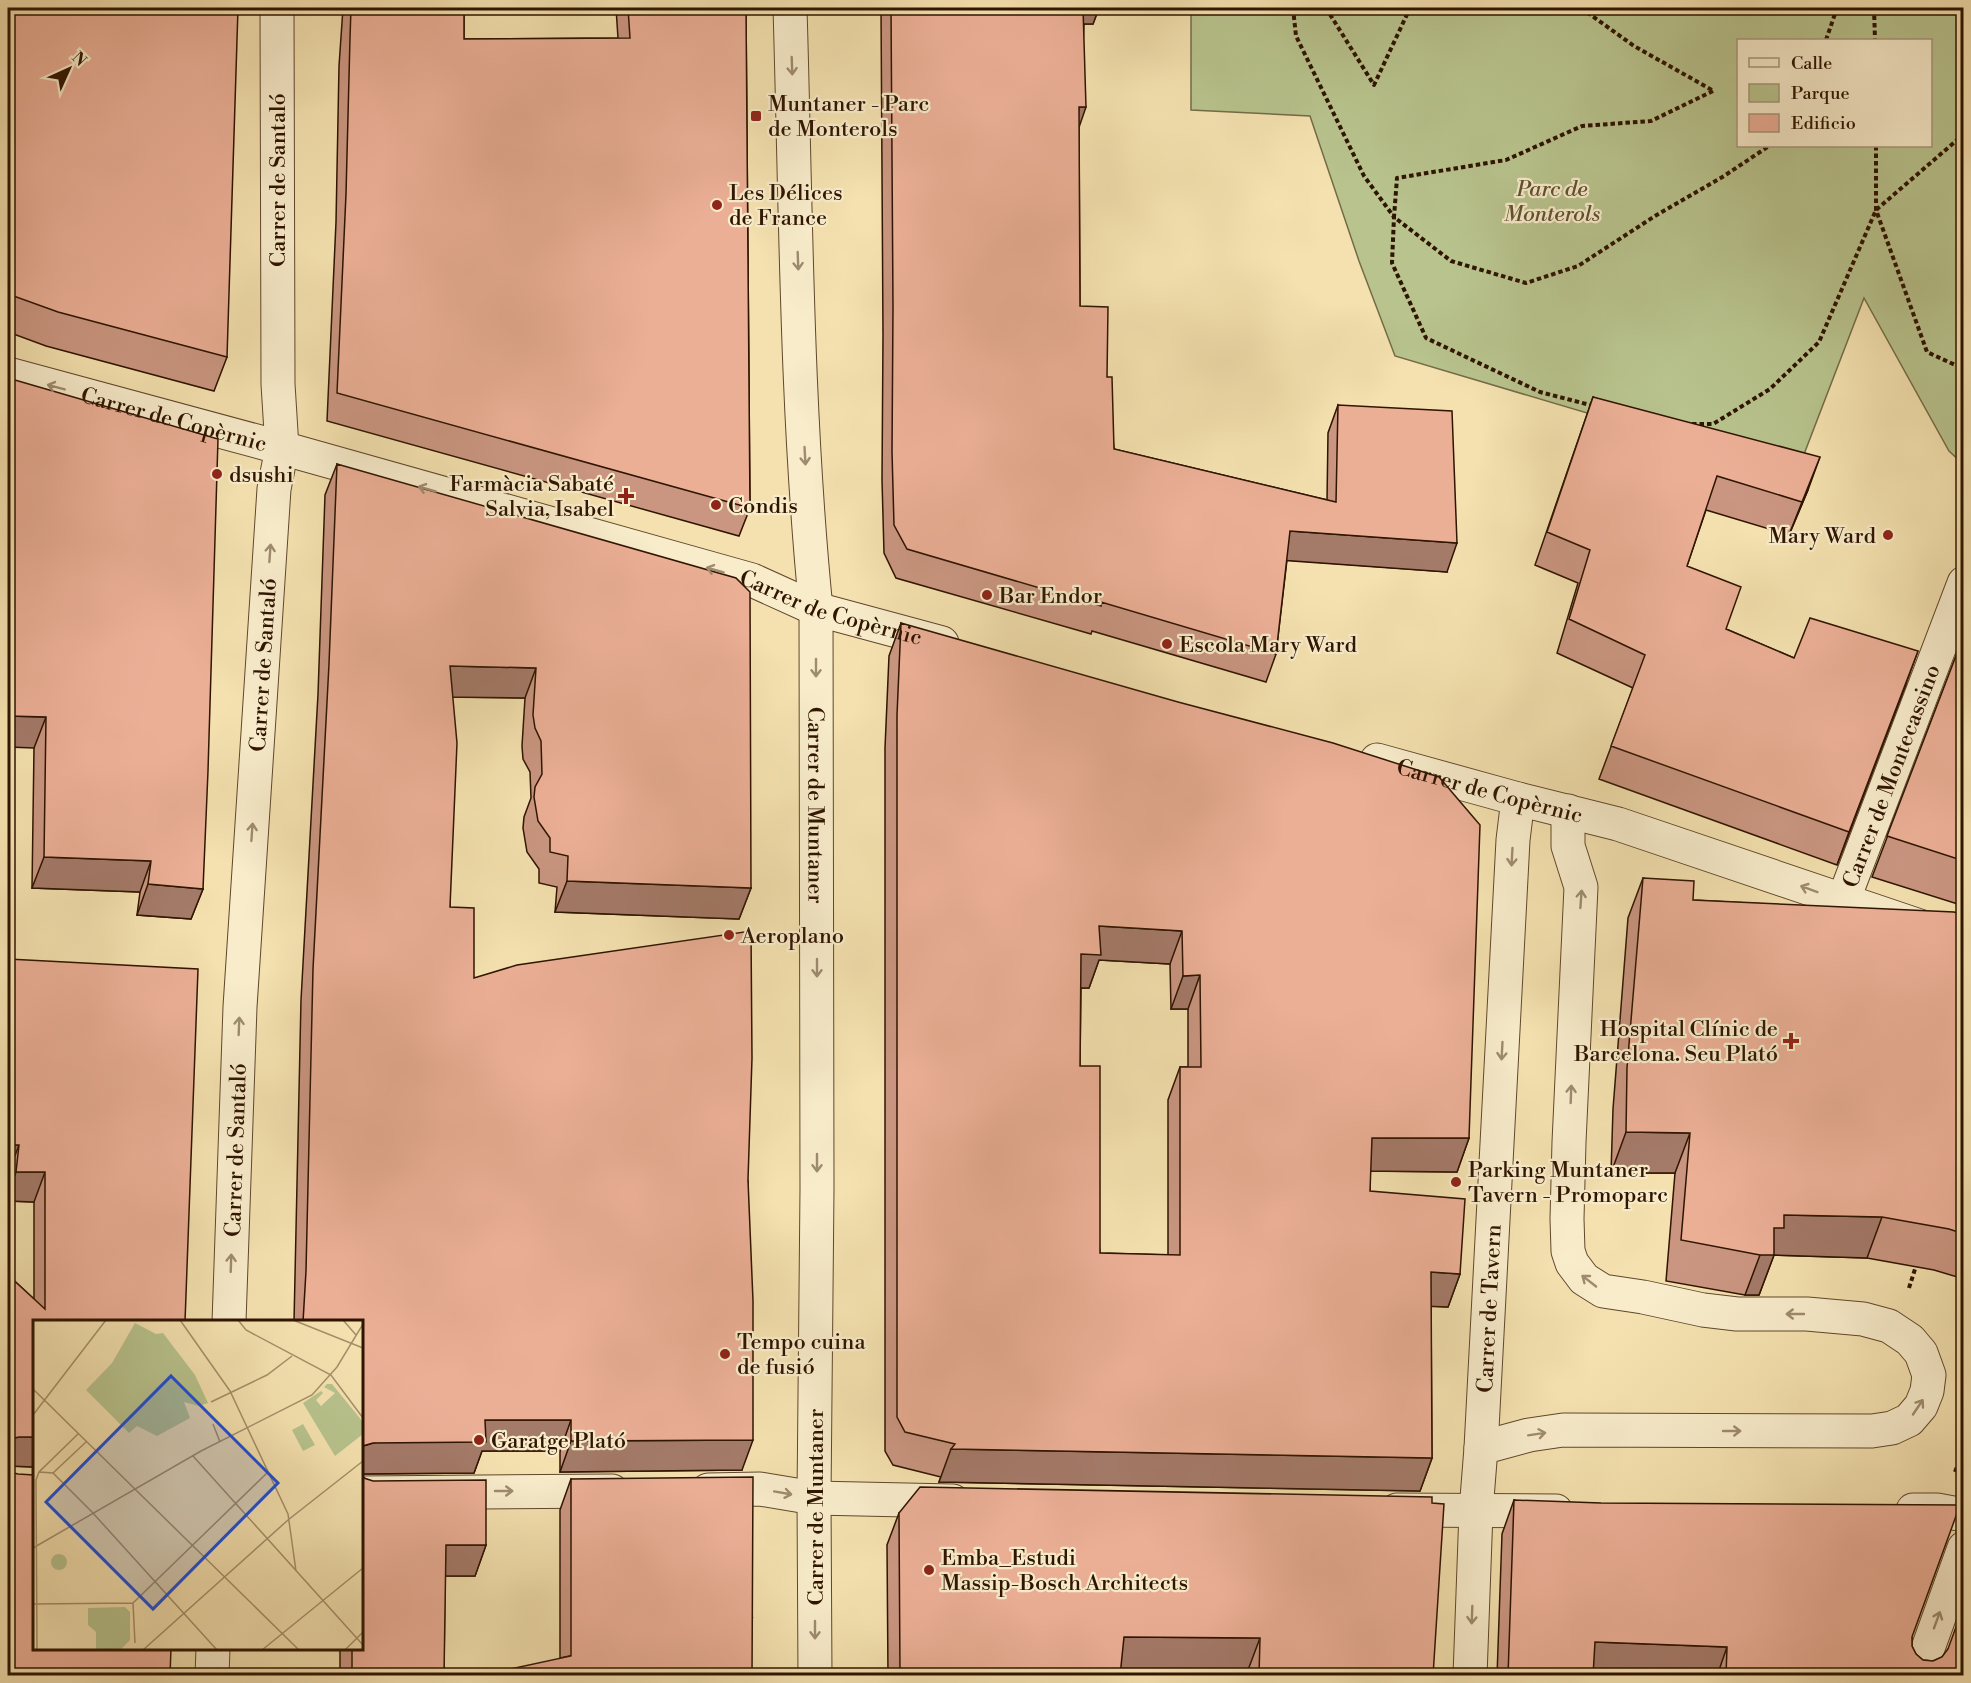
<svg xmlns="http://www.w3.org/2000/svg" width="1971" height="1683" font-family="'Libre Bodoni',serif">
<rect width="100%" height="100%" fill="#f4e1af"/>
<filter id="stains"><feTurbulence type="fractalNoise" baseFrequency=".00333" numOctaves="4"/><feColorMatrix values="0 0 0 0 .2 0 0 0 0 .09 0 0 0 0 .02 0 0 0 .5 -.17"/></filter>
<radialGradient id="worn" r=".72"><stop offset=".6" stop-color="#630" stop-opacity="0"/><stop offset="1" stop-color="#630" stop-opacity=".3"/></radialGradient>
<path fill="#b8c38d" stroke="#746c46" stroke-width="1.5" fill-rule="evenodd" d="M 1191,8 L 1963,8 L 1963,464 L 1949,451 L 1864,298 L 1796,475 L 1395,356 L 1359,261 L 1310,116 L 1191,110 ZM 1738,40 L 1930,40 L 1930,146 L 1738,146 Z"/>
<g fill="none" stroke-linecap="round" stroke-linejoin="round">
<g stroke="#60472c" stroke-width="35">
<g id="minor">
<path id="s1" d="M 790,8 C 796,208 796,409 816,609 L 817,1189 L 814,1498 L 815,1676"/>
<path id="s2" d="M 8,374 L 282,448 L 752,580 L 816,609 L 942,643"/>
<path id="s3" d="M 1377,760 L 1518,799 L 1618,824 L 1964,941"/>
<path id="s4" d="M 1843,901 L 1964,583"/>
<path id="s5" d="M 229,1322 L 240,1007 L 274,489 L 282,448 L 278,384 L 277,8"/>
<path d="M 1481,1448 L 1529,1435 L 1563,1430 L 1872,1431 L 1892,1428 L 1909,1420 L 1921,1406 L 1927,1391 L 1929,1375 L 1921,1353 L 1910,1340 L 1889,1326 L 1863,1319 L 1807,1314 L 1737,1314 L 1703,1310 L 1643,1297 L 1603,1291 L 1584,1279 L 1572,1263 L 1568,1251 L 1567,1219 L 1569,1142 L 1581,887 L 1568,846 L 1568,811"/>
<path d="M 708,1490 L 760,1489 L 814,1498 L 953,1501"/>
<path d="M 362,1493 L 612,1491"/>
<path d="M 1397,1510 L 1556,1511"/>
<path d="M 1913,1510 L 1937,1510 L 1964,1515"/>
<path d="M 212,1676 L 213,1648"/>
<path id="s6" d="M 1470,1676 L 1476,1511 L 1481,1448 L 1513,840 L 1518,799"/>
<path d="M 1918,1676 L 1964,1548"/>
</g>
</g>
<path stroke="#2f1400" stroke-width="4" stroke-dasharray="4.5 3" stroke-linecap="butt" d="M 1293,8 L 1296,36 L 1364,176 L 1394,217 L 1392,263 L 1426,338 L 1540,392 L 1594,406
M 1326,8 L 1374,85 L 1410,8
M 1581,8 L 1634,46 L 1712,90
M 1874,8 L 1875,40
M 1826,40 L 1837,8
M 1713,91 L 1651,121 L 1582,126 L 1506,160 L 1397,178 L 1394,217 L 1451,261 L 1526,283 L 1578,266 L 1655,216 L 1724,176 L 1769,146
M 1876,146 L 1876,210 L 1927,352 L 1964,369
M 1692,424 L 1713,424 L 1770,389 L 1819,342 L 1876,210 L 1964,134
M 1909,1288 L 1916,1266
M 1955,1472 L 1964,1449"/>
<use href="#minor" stroke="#f8eccb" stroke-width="33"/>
</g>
<path fill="#ca9681" stroke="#2f1400" stroke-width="1.5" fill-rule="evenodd" d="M 8,8 L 227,357 L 214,391 L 46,346 L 8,332 Z
M 343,8 L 464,8 L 464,39 L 618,38 L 616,8 L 746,8 L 750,508 L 739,536 L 327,421 L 336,222 L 339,66 Z
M 881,8 L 1099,8 L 1093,24 L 1084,24 L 1079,126 L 1080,306 L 1107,377 L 1114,449 L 1327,500 L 1328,433 L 1338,405 L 1447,572 L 1287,560 L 1276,654 L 1266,682 L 1092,631 L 1091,634 L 896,578 L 884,553 L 882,480 L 883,335 Z
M 8,378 L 203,889 L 191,919 L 137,915 L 140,892 L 32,888 L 34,748 Z
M 1593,397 L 1808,490 L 1789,535 L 1706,510 L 1687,566 L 1726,629 L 1794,658 L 1906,684 L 1837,865 L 1599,779 L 1633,688 L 1557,653 L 1578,583 L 1535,565 Z
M 337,464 L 751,888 L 739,919 L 555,912 L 557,887 L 539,883 L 539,869 L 527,852 L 523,828 L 524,817 L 531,798 L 530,772 L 523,759 L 522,746 L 525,698 L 452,697 L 450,907 L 474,978 L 748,1180 L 742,1470 L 560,1472 L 560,1451 L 482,1451 L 474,1473 L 362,1474 L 362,1322 L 294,1322 L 301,1000 L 318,694 L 325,495 Z
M 901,623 L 1469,1138 L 1457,1172 L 1370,1171 L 1370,1191 L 1460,1274 L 1448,1307 L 1431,1306 L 1432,1458 L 1420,1491 L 939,1482 L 941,1477 L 893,1465 L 885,1451 L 885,748 L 889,656 ZM 1099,960 L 1170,964 L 1171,1009 L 1188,1009 L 1188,1067 L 1180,1067 L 1168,1100 L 1168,1255 L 1100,1253 L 1080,1066 L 1081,988 L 1089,988 Z
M 1964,635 L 1964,906 L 1872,877 Z
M 1643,878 L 1693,900 L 1964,915 L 1964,1279 L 1934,1270 L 1867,1258 L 1774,1255 L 1759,1295 L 1745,1295 L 1666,1281 L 1675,1173 L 1611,1173 L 1613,1109 L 1628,918 Z
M 8,959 L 185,1322 L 34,1322 L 34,1467 L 8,1466 L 8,1275 L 34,1299 L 34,1202 L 8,1201 Z
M 364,1478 L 486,1545 L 475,1576 L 445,1576 L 444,1676 L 340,1676 L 340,1648 L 362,1648 Z
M 571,1479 L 752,1617 L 560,1658 L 560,1510 Z
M 1514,1500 L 1912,1637 L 1912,1646 L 1916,1654 L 1923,1660 L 1933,1661 L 1942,1657 L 1948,1649 L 1964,1676 L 1497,1676 L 1502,1534 Z
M 899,1513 L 1433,1676 L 1248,1676 L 1248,1670 L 1121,1669 L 1120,1676 L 888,1676 L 887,1545 Z"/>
<path fill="#a47a69" stroke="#2f1400" stroke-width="1.5" d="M 1079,8 L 1099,8 L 1093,24 L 1072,24 Z
M 1079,107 L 1086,107 L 1076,136 Z
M 1820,457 L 1808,490 L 1789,535 L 1802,502 Z
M 1290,531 L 1457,543 L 1447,572 L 1279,560 Z
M 1918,651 L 1906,684 L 1837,865 L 1849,832 Z
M 450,666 L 536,668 L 525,698 L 438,697 Z
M 8,716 L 46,717 L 34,748 L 8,747 Z
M 44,857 L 151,861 L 140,892 L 32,888 Z
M 567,881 L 751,888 L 739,919 L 555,912 Z
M 148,884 L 203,889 L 191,919 L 137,915 Z
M 1099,926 L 1182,931 L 1170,964 L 1099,960 L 1089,988 L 1069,988 L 1081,954 Z
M 1200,975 L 1188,1009 L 1171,1009 L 1183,976 Z
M 1626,1132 L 1690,1133 L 1675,1173 L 1611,1173 Z
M 1372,1138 L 1469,1138 L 1457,1172 L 1360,1171 Z
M 9,1145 L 19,1145 L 8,1174 L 8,1148 Z
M 16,1172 L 45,1172 L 34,1202 L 8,1201 L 8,1196 Z
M 1784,1215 L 1882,1217 L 1867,1258 L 1774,1255 L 1759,1295 L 1745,1295 L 1760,1255 L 1774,1228 Z
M 1431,1272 L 1460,1274 L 1448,1307 L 1419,1306 Z
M 485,1420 L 571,1420 L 560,1451 L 482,1451 L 474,1473 L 362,1474 L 362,1448 L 363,1446 L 373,1443 Z
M 19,1437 L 34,1437 L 34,1467 L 8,1466 L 8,1441 L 10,1439 Z
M 753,1440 L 742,1470 L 560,1472 L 571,1441 Z
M 951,1449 L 1432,1458 L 1420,1491 L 939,1482 Z
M 446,1545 L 486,1545 L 475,1576 L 434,1576 Z
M 1124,1637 L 1260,1638 L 1248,1670 L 1112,1669 Z
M 1595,1642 L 1727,1647 L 1717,1676 L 1583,1676 Z"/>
<path fill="#ebaf96" stroke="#2f1400" stroke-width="1.5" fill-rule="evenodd" d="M 8,8 L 238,8 L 227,357 L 58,312 L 8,294 Z
M 351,8 L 464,8 L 464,39 L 630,38 L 628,8 L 746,8 L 750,508 L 337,393 L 346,194 L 350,38 Z
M 891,8 L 1083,8 L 1086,107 L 1079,107 L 1080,306 L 1108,307 L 1107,377 L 1112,377 L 1114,449 L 1336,502 L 1338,405 L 1452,411 L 1457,543 L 1290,531 L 1276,654 L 1101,602 L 1101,606 L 907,549 L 894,525 L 892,452 L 893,307 Z
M 8,378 L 218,439 L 208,771 L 203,889 L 148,884 L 151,861 L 44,857 L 46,717 L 8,716 Z
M 1593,397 L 1820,457 L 1802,502 L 1717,476 L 1687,566 L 1741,587 L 1726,629 L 1794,658 L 1810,618 L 1918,651 L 1849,832 L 1611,746 L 1645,655 L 1569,619 L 1590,550 L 1547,532 Z
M 337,464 L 736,578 L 750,592 L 751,888 L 567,881 L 568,856 L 550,852 L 550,838 L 538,821 L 534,797 L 535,787 L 542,774 L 541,741 L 535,728 L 533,715 L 536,668 L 450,666 L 457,743 L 450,907 L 474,908 L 474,978 L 517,965 L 751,931 L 752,1058 L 748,1180 L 753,1301 L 753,1440 L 571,1441 L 571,1420 L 485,1420 L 486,1442 L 373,1443 L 363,1446 L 362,1448 L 362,1322 L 303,1322 L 306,1271 L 313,969 L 329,664 Z
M 901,623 L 1178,702 L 1333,743 L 1439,777 L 1480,825 L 1469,1138 L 1372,1138 L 1370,1191 L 1465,1199 L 1460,1274 L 1431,1272 L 1432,1458 L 951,1449 L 955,1444 L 905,1432 L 897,1417 L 897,715 ZM 1099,926 L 1182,931 L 1183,976 L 1200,975 L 1201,1067 L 1180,1067 L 1180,1255 L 1100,1253 L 1100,1066 L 1080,1066 L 1081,954 L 1101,955 Z
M 1964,635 L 1964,861 L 1887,836 Z
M 1643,878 L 1694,881 L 1693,900 L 1954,912 L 1964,915 L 1964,1234 L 1949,1229 L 1882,1217 L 1784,1215 L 1784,1228 L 1774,1228 L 1774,1255 L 1760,1255 L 1681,1240 L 1690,1133 L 1626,1132 L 1627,1068 Z
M 8,959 L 198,969 L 185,1322 L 34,1322 L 34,1437 L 19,1437 L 10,1439 L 8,1441 L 8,1275 L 45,1309 L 45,1172 L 16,1172 L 19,1145 L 9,1145 L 13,1061 L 8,1044 Z
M 8,1470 L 9,1472 L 18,1474 L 34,1475 L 34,1648 L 171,1648 L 170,1676 L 8,1676 Z
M 362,1476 L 364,1478 L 373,1481 L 486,1480 L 486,1545 L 446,1545 L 444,1676 L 352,1676 L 352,1648 L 362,1648 Z
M 753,1477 L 752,1676 L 477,1676 L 571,1656 L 571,1479 Z
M 920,1487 L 1432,1497 L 1432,1503 L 1444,1504 L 1433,1676 L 1259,1676 L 1260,1638 L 1124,1637 L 1120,1676 L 900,1676 L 899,1513 Z
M 1514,1500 L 1601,1503 L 1960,1505 L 1912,1637 L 1912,1646 L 1916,1654 L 1923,1660 L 1933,1661 L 1942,1657 L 1948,1649 L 1964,1605 L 1964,1676 L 1726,1676 L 1727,1647 L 1595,1642 L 1593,1676 L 1508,1676 Z"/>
<defs><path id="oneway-shaft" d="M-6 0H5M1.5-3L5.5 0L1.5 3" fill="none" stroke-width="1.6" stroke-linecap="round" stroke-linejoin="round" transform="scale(1.5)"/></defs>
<g stroke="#9e8b70">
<use href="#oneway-shaft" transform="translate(792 66) rotate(88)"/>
<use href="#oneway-shaft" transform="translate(798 261) rotate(88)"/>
<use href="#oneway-shaft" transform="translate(56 387) rotate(-165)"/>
<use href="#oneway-shaft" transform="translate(805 456) rotate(87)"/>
<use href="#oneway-shaft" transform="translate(427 489) rotate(-164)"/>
<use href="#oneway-shaft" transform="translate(270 553) rotate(-86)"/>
<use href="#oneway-shaft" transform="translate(715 570) rotate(-164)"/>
<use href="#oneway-shaft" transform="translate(816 668) rotate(90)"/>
<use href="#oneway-shaft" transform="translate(252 832) rotate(-86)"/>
<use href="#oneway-shaft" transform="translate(1512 857) rotate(93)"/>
<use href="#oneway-shaft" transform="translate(1809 889) rotate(-160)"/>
<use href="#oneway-shaft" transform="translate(1581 899) rotate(-86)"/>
<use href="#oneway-shaft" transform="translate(817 968) rotate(90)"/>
<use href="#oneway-shaft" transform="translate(239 1026) rotate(-88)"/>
<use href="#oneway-shaft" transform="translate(1502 1051) rotate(93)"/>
<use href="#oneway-shaft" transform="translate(1571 1094) rotate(-88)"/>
<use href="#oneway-shaft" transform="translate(817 1163) rotate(90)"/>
<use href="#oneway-shaft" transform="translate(231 1263) rotate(-88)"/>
<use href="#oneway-shaft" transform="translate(1589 1281) rotate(-142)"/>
<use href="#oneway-shaft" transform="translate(1795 1314) rotate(180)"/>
<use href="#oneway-shaft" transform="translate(1918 1407) rotate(-56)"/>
<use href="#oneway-shaft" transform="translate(1732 1431)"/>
<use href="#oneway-shaft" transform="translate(1537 1434) rotate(-9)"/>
<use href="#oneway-shaft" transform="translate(504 1491)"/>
<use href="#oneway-shaft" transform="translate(783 1493) rotate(10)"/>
<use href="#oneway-shaft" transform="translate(1472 1615) rotate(92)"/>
<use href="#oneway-shaft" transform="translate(1937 1620) rotate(-70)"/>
<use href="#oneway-shaft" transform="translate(815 1630) rotate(90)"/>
</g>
<g fill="#8f2418" stroke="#f8eccb" stroke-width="2">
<rect x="750" y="110" width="12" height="12" rx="3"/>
<circle cx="717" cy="205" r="6"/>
<circle cx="217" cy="474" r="6"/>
<path d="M623 487h6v6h6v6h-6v6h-6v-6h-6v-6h6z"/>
<circle cx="716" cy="505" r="6"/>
<circle cx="1888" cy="535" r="6"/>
<circle cx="987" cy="595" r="6"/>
<circle cx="1167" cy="644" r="6"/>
<circle cx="729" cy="935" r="6"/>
<path d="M1788 1032h6v6h6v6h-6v6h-6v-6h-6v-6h6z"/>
<circle cx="1456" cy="1182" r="6"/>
<circle cx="725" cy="1354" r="6"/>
<circle cx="479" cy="1440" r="6"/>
<circle cx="929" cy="1570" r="6"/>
</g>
<g text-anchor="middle" stroke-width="4.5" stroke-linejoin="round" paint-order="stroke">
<g font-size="22" fill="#2f1400" stroke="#f8eccb" text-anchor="start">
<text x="768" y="111">Muntaner - Parc<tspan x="768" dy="25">de Monterols</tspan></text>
<text x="729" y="200">Les Délices<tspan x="729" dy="25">de France</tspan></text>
<text x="229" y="482">dsushi</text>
<text x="614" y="491" text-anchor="end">Farmàcia Sabaté<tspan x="614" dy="25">Salvia, Isabel</tspan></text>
<text x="728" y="513">Condis</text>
<text x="1876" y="543" text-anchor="end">Mary Ward</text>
<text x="999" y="603">Bar Endor</text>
<text x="1179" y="652">Escola Mary Ward</text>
<text x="741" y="943">Aeroplano</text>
<text x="1778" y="1036" text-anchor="end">Hospital Clínic de<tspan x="1778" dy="25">Barcelona. Seu Plató</tspan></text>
<text x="1468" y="1177">Parking Muntaner<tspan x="1468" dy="25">Tavern - Promoparc</tspan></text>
<text x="737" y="1349">Tempo cuina<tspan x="737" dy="25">de fusió</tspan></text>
<text x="491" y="1448">Garatge Plató</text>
<text x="941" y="1565">Emba_Estudi<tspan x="941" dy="25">Massip-Bosch Architects</tspan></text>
</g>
<g font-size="22" fill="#2f1400" stroke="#f8eccb">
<text transform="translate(277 180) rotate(-90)" y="8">Carrer de Santaló</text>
<text dy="8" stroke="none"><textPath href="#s2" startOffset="172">Carrer de Copèrnic</textPath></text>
<text dy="8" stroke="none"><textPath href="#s2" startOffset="856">Carrer de Copèrnic</textPath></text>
<text dy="8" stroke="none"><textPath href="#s5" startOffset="658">Carrer de Santaló</textPath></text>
<text dy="8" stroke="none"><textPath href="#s4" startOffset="134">Carrer de Montecassino</textPath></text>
<text dy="8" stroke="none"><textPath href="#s3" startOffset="117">Carrer de Copèrnic</textPath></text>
<text dy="8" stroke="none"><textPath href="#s1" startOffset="798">Carrer de Muntaner</textPath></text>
<text dy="8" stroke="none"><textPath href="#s5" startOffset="172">Carrer de Santaló</textPath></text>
<text dy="8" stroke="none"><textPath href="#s6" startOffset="368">Carrer de Tavern</textPath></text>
<text transform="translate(815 1507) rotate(-90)" y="8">Carrer de Muntaner</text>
</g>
<g font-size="22" font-style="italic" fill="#5f5131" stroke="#f8eccb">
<text x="1552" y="196">Parc de<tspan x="1552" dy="25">Monterols</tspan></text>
</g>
</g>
<g transform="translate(33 1320)">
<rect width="330" height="330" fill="#f4e1af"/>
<path d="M 102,3 L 123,14 L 130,13 L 162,55 L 175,83 L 166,86 L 151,82 L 157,98 L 124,116 L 104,106 L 96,113 L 53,70 L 79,43 ZM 294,64 L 299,64 L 330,102 L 330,114 L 302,136 L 270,83 L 288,71 L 290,73 L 283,80 L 288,86 L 302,73 L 291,67 ZM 270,104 L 282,125 L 270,131 L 259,110 ZM18 242a8 8 0 1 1 16 0a8 8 0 1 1-16 0ZM 92,287 L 97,292 L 97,320 L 87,330 L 63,330 L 63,312 L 55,305 L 55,288 Z" fill="#b8c38d"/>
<path fill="none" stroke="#a58f69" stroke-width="1.5" d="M 147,0 L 197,71 L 255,194 L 263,251M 205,0 L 213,10 L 298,55 L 330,98M 260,0 L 330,28M 310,0 L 323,15M 0,69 L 266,330M 178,82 L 234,55 L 259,36M 0,95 L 73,0M 180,104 L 187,122M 160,136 L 330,325M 6,152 L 20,153 L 59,192 L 184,330M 20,153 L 53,122M 0,228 L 168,131 L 279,75 L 304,47 L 330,4M 100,283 L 235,152M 100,283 L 102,323M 1,284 L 100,283M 4,330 L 3,160 L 6,152 L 45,114M 110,330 L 255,200 L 330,141M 229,330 L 330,248M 312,330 L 330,312"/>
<path fill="#1d4ed8" fill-opacity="0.15" stroke="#1d4ed8" stroke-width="3" d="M 138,56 L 245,163 L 120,289 L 13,182 Z"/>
<rect width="330" height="330" fill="none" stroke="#2f1400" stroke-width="3"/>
</g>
<rect width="1971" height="1683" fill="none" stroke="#f4e1af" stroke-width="30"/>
<rect x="9" y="9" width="1953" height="1665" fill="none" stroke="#2f1400" stroke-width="3"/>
<rect x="15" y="15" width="1941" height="1653" fill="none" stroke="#2f1400" stroke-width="1.5"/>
<rect x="1737" y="39" width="195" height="108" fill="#f8eccb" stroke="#a8967a" stroke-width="1.5"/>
<rect x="1749" y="58" width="30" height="9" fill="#f8eccb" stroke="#a8967a" stroke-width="1.5"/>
<text x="1791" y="69" font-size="18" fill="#2f1400">Calle</text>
<rect x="1749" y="84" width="30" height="18" fill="#b8c38d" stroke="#a8967a" stroke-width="1.5"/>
<text x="1791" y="99" font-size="18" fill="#2f1400">Parque</text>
<rect x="1749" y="114" width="30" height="18" fill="#ebaf96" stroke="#a8967a" stroke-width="1.5"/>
<text x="1791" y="129" font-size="18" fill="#2f1400">Edificio</text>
<g transform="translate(69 69) rotate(45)" stroke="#f8eccb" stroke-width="4.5" paint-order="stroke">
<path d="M0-4.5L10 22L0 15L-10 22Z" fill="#2f1400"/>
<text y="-9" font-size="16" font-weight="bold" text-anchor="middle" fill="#2f1400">N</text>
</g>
<rect width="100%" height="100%" filter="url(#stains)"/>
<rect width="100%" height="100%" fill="url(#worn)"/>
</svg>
